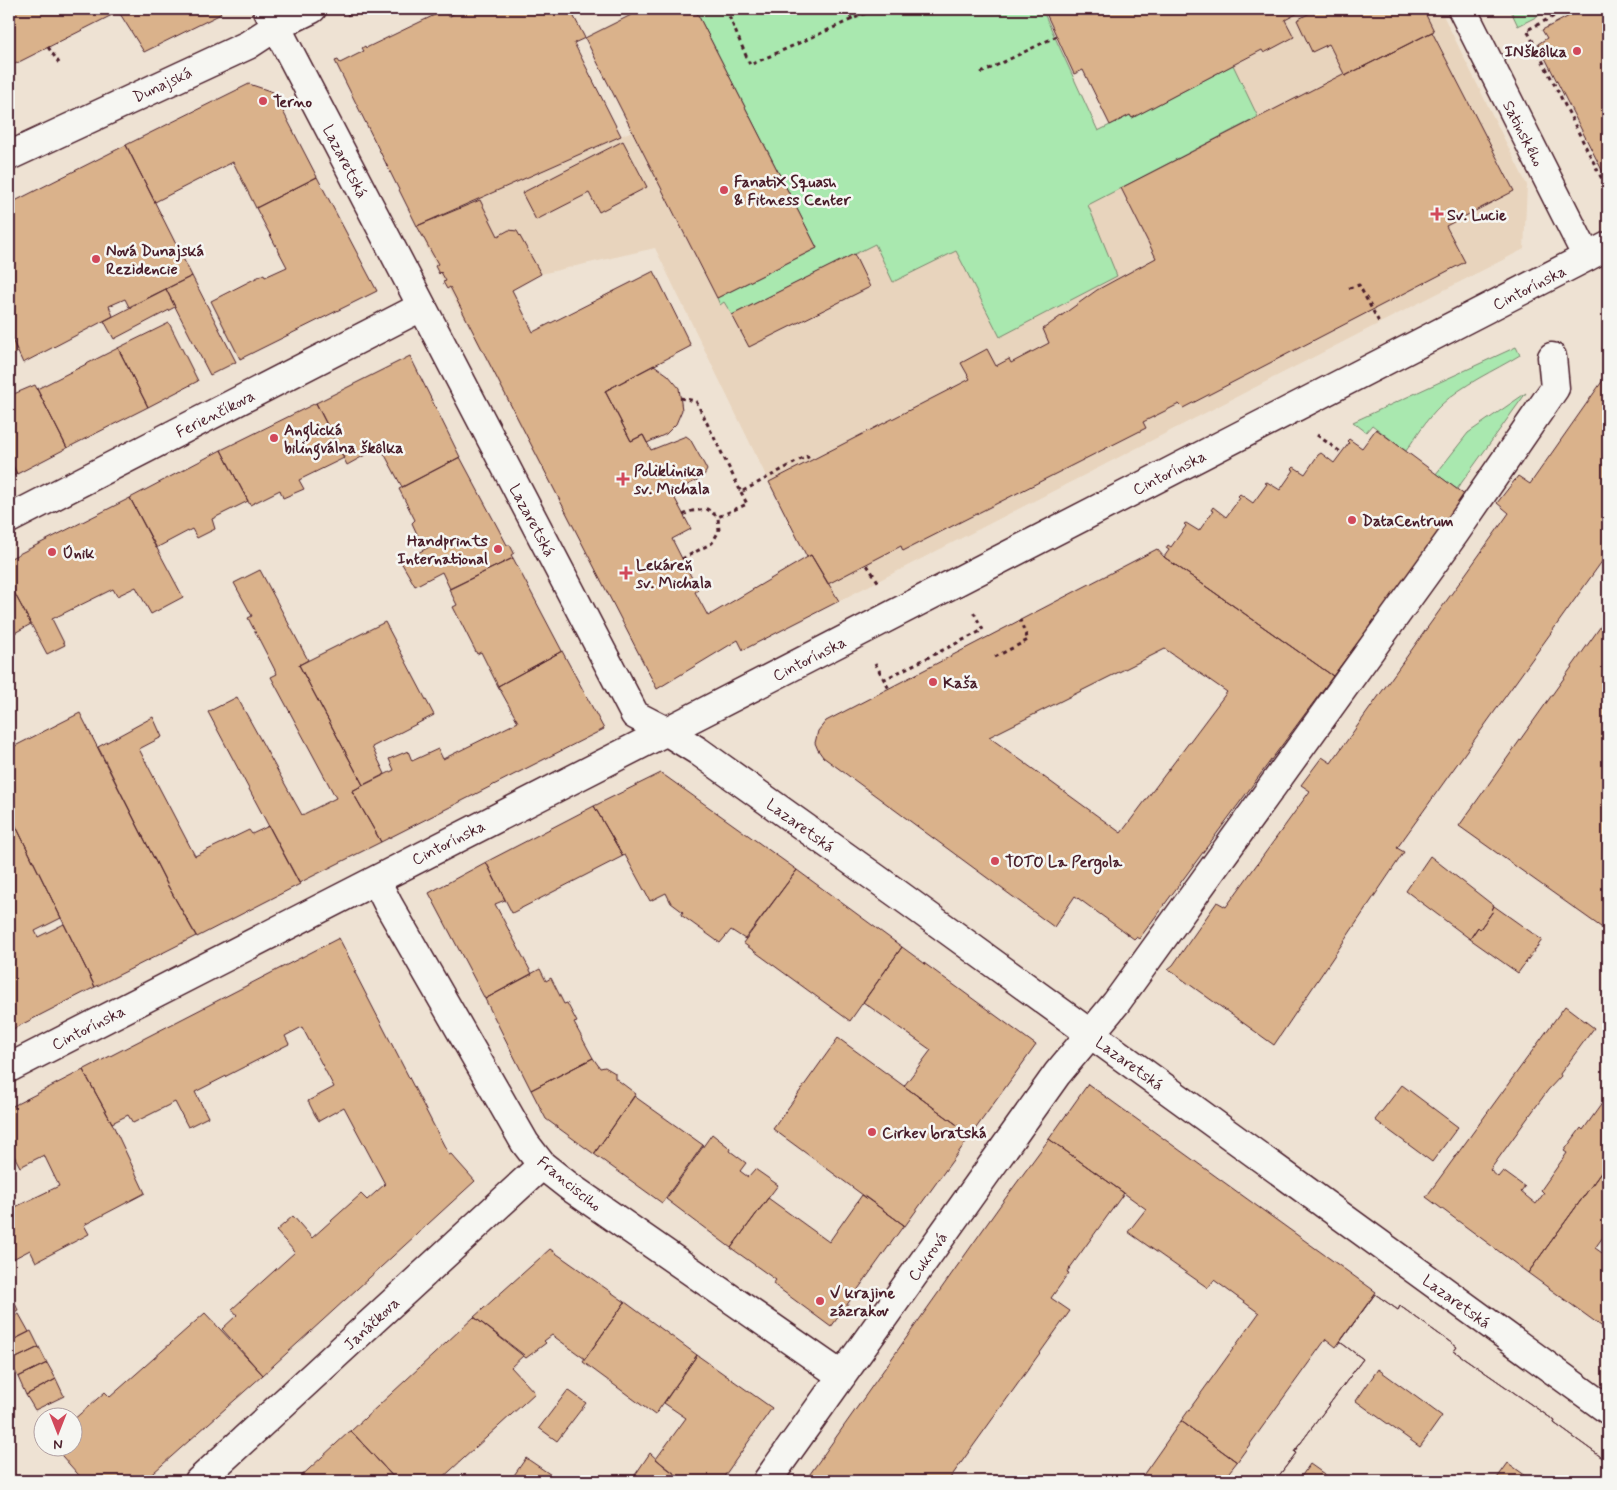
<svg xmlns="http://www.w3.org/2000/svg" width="1617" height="1490" font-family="Mynerve,sans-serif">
<rect width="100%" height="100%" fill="#eee2d3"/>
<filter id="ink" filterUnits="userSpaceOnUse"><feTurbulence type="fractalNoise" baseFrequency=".02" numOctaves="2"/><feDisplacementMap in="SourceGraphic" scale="10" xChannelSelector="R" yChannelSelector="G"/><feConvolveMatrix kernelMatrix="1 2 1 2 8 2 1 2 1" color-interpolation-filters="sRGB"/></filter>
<g filter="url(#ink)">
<path fill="#e8d4bd" d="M 1307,9 L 1440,9 L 1527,185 L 1524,249 L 839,601 L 811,555 L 807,557 L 769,482 L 655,248 L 541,274 L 512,290 L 533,332 L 654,271 L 691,346 L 605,391 L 643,435 L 652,450 L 686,436 L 690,439 L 704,464 L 707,470 L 703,477 L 672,493 L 691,529 L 672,539 L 698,590 L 695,592 L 708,616 L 720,610 L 738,640 L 657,689 L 463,315 L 439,274 L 417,226 L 632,131 L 720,304 L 724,301 L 732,314 L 1130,115 L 1132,118 L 1262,50 L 1264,53 L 1294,37 L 1285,20 Z"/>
<path fill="#a9e8af" stroke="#7a846d" d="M 695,9 L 1042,9 L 1098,131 L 1130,115 L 1132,118 L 1233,65 L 1258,117 L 1088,205 L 1117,276 L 1000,337 L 956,251 L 893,282 L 875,244 L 732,315 L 724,302 L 720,305 L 717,298 L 817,248 Z
M 1510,9 L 1552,9 L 1518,26 Z
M 1516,347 L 1520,355 C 1494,371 1463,384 1441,405 C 1427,418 1417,435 1406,451 L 1372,425 L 1366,432 L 1353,422 Z
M 1526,393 L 1457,489 L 1436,474 L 1468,433 Z"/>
<path fill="#dab28b" stroke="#4a1f2b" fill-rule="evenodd" d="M 9,9 L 114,9 L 116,13 L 9,67 Z
M 117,9 L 219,9 L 221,14 L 144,52 Z
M 460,9 L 570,9 L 585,38 L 574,43 L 621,136 L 417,226 L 335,61 L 338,60 L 340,63 L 364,51 L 362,48 L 365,46 L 366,48 L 445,10 L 449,17 Z
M 643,9 L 695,9 L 817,248 L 717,298 L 585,38 Z
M 1044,9 L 1303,9 L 1304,10 L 1285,20 L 1294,37 L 1264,53 L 1262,50 L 1233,65 L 1132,118 L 1130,115 L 1110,125 L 1083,70 L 1074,74 Z
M 1317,9 L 1423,9 L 1434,31 L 1345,76 L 1329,44 L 1312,52 L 1297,20 Z
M 1583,9 L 1608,9 L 1608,182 L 1538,44 L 1547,38 L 1542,30 Z
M 1432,32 L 1514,191 L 1446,226 L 1465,262 L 1183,408 L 1179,404 L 1143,422 L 1146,428 L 903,551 L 901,546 L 828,584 L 811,555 L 807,557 L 769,482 L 970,379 L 961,363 L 987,349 L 996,366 L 1009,359 L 1011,363 L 1049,343 L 1043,329 L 1097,290 L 1156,258 L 1121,188 L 1343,74 L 1345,76 Z
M 249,84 L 273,92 L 317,177 L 256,208 L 233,162 L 155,202 L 126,145 Z
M 623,141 L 647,187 L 599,212 L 589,193 L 536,220 L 522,193 Z
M 126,145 L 192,276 L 129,307 L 125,299 L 109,306 L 113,316 L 23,363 L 9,333 L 9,204 Z
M 317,177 L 377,291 L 240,359 L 211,301 L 264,274 L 265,277 L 287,267 L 256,208 Z
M 480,200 L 498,236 L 509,230 L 517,231 L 541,274 L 512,290 L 533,332 L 654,271 L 691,346 L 605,391 L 631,441 L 643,435 L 651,450 L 686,436 L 690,439 L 704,464 L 707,470 L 703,477 L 672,493 L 691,529 L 672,539 L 698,590 L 695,592 L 708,616 L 811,555 L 839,601 L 743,650 L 738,640 L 657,689 L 450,287 L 447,289 L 443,282 L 446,281 L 441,272 L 439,274 L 435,266 L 438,264 L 417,226 Z
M 854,254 L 870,287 L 749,347 L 732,315 Z
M 192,276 L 236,362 L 210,375 L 166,289 Z
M 166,289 L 175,307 L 114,339 L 104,321 Z
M 169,323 L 198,381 L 148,407 L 118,348 Z
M 9,333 L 18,352 L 9,357 Z
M 118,348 L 148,407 L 67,448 L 37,389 Z
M 410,356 L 460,457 L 402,487 L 378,442 L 365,449 L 367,454 L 347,465 L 316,403 Z
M 654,365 L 668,375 L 679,388 L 682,410 L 676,424 L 666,434 L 647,443 L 643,435 L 631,441 L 605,391 Z
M 1608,373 L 1608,553 L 1397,848 L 1404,852 L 1274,1045 L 1168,969 L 1173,965 L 1217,902 L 1226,907 L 1310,791 L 1301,785 L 1322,757 L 1331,763 L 1509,513 L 1497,503 L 1518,476 L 1530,484 Z
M 35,385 L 67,448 L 17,474 L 9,458 L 9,396 Z
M 316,403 L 344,458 L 299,480 L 304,489 L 283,498 L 280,490 L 250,505 L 221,450 Z
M 1376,429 L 1466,496 L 1333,676 L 1164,557 L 1169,550 L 1166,548 L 1168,545 L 1171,547 L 1186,526 L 1184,524 L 1186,523 L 1199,531 L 1213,511 L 1211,510 L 1213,507 L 1226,517 L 1240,498 L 1238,496 L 1240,494 L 1253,503 L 1267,484 L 1265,483 L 1267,482 L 1280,490 L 1294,470 L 1292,469 L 1294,467 L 1305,474 L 1318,455 L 1321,453 L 1334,463 L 1349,443 L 1347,441 L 1349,439 L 1362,448 Z
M 221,450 L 248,501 L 212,519 L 215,529 L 197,538 L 192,529 L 156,548 L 130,498 Z
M 460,457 L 507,545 L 510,545 L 514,553 L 511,555 L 513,558 L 450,589 L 442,572 L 415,586 L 401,562 L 429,547 L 427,543 L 422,545 L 412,523 L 415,520 L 399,489 Z
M 9,458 L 17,474 L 9,478 Z
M 130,498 L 183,597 L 151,614 L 136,587 L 117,596 L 113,589 L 52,619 L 65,645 L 47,654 L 9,583 L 9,559 Z
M 1157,549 L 1164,557 L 1333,676 L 1139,939 L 1136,937 L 1134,939 L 1075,896 L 1054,927 L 823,757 L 818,750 L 815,743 L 818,731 L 826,721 ZM 1165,649 L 1227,692 L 1121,833 L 989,737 Z
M 513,558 L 562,651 L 498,686 L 481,652 L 477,654 L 453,607 L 457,605 L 449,589 Z
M 260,570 L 308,660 L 299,665 L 363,785 L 352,791 L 381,842 L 299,883 L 208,712 L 237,697 L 302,815 L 336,798 L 271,677 L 277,674 L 248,618 L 252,616 L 234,583 Z
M 9,583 L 31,624 L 9,636 Z
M 1608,616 L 1608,932 L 1459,826 Z
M 385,622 L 434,715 L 372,747 L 385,774 L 363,785 L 299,665 Z
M 562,651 L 604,729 L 381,842 L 352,791 L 394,770 L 389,759 L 408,751 L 412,761 L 438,749 L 443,759 L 518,722 L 498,686 Z
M 80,713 L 168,886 L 196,936 L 95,987 L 9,812 L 9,749 Z
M 153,717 L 162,737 L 139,749 L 195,856 L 249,830 L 252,834 L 269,826 L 300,884 L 197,937 L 168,886 L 98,747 Z
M 661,773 L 797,870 L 745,939 L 731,930 L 720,943 L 681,915 L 683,912 L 671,903 L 666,893 L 650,901 L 625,855 L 623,856 L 594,806 Z
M 594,806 L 623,856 L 512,913 L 486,862 Z
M 9,812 L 61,918 L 35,931 L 38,937 L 64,924 L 95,987 L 9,1031 Z
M 1430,856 L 1494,906 L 1492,910 L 1493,911 L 1480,929 L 1478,927 L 1470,939 L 1406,891 Z
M 486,862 L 505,900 L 495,904 L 532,974 L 485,999 L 429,893 Z
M 797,870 L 902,947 L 850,1021 L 743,943 Z
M 1494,906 L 1542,940 L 1518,973 L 1470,939 L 1478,927 L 1480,929 L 1493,911 L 1492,910 Z
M 339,938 L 356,971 L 354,971 L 449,1155 L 451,1154 L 475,1181 L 263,1375 L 222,1329 L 237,1315 L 232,1309 L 295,1252 L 276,1231 L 293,1216 L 312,1238 L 361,1194 L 367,1200 L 385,1184 L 344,1107 L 319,1121 L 315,1115 L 308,1101 L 334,1087 L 302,1027 L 285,1036 L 289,1044 L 195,1092 L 208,1117 L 188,1127 L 175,1102 L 133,1123 L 128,1115 L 112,1123 L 83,1070 Z
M 902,947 L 1036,1045 L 971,1135 L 904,1086 L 931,1050 L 863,1002 Z
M 540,969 L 546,981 L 551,978 L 564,1004 L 567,1003 L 577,1022 L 574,1023 L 593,1058 L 531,1090 L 485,999 Z
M 1565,1006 L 1594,1028 L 1560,1074 L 1561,1076 L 1548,1090 L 1490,1170 L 1498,1177 L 1503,1171 L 1525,1187 L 1521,1192 L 1536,1204 L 1544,1193 L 1541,1190 L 1567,1153 L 1564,1151 L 1581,1128 L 1583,1130 L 1608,1095 L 1608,1163 L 1528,1273 L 1426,1197 Z
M 838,1038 L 971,1135 L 905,1226 L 773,1129 Z
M 593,1058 L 600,1068 L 605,1067 L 615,1073 L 615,1078 L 636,1094 L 594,1154 L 546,1119 L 531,1090 Z
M 83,1070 L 112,1123 L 145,1193 L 84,1225 L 89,1234 L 36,1262 L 30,1250 L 9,1261 L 9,1210 L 59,1186 L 44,1155 L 20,1167 L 9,1146 L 9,1108 Z
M 1088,1084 L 1376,1292 L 1336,1347 L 1326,1339 L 1237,1462 L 1181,1421 L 1259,1313 L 1214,1280 L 1208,1288 L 1128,1232 L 1146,1209 L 1049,1139 Z
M 1402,1085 L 1458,1127 L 1432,1162 L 1375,1120 Z
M 634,1096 L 703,1145 L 662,1203 L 594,1154 Z
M 712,1134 L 731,1149 L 730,1151 L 746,1163 L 740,1171 L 748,1177 L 755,1169 L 778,1185 L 731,1248 L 666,1199 Z
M 1049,1139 L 1124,1193 L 1067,1272 L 1069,1273 L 1051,1298 L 1070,1311 L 948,1481 L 805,1481 L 999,1207 Z
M 1608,1163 L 1608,1230 L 1595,1248 L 1605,1255 L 1608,1251 L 1608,1331 L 1528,1273 Z
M 862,1195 L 904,1225 L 831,1327 L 773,1284 L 776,1280 L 731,1248 L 768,1198 L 829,1242 Z
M 550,1249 L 625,1302 L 585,1359 L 552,1335 L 544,1341 L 546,1343 L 526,1358 L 474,1317 Z
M 9,1291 L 18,1310 L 9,1315 Z
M 1375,1294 L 1398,1310 L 1400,1306 L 1457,1347 L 1454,1351 L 1555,1421 L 1554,1423 L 1608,1462 L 1608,1481 L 1533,1481 L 1508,1463 L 1495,1481 L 1334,1481 L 1310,1464 L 1298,1481 L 1275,1481 L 1296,1453 L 1294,1452 L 1363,1359 L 1340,1342 ZM 1378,1369 L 1442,1416 L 1420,1447 L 1356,1401 Z
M 1375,1294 L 1398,1310 L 1400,1306 L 1457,1347 L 1454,1351 L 1555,1421 L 1554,1423 L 1608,1462 L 1608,1481 L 1275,1481 L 1296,1453 L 1294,1452 L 1363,1359 L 1340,1342 Z
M 625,1302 L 697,1355 L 655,1415 L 583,1362 Z
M 205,1313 L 263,1375 L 144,1481 L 84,1481 L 55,1448 L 72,1448 L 72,1421 L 105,1392 L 110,1397 Z
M 19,1314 L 29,1332 L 9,1342 L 9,1319 Z
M 474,1317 L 524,1355 L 511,1367 L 535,1393 L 439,1481 L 397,1481 L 351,1431 Z
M 31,1331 L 39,1347 L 10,1361 L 9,1342 Z
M 39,1347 L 47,1363 L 18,1377 L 10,1361 Z
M 697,1355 L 772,1408 L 721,1481 L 684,1481 L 656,1459 L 686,1418 L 664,1403 Z
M 47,1363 L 56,1379 L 26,1395 L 18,1377 Z
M 56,1379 L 64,1396 L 35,1410 L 26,1395 Z
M 568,1390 L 586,1403 L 557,1441 L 539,1428 Z
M 1181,1421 L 1237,1462 L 1222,1481 L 1139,1481 Z
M 351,1431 L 397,1481 L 296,1481 L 349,1432 Z
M 650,1453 L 664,1466 L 684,1481 L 631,1481 Z
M 526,1458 L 560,1481 L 510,1481 Z
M 1263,1475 L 1265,1476 L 1272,1481 L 1258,1481 Z
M 1263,1475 L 1265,1476 L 1272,1481 L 1258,1481 Z"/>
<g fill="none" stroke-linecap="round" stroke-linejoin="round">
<g stroke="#4a1f2b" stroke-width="31">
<path id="street" d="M 267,9 L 635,715 L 666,731 L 698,751 L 898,894 L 1608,1410
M 1462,9 L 1587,257
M 9,156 L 248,45 L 277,26 L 312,9
M 9,519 L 421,307
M 376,880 L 388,904 L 525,1143 L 542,1165 L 570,1187 L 842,1376
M 9,1068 L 702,713 L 1608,246
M 199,1481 L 542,1165
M 767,1481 L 1057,1074 L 1116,1003 L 1455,533 L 1555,388 L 1552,357"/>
</g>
<path stroke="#4a1f2b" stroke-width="3" stroke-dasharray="4 4" stroke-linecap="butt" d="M 726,9 L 750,65 L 875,9
M 847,9 L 852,20
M 1568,9 L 1527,30 L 1608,191
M 347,15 L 358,9
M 48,47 L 59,63
M 981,73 L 1057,36
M 1349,288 L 1359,285 L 1380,324
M 680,398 L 696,401 L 741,492 L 807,456 L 810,462
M 1317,435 L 1342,453
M 683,515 L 692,511 L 707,509 L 718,517 L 747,504 L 741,492
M 682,559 L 712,543 L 719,531 L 718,517
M 867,565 L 879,583
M 995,657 L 1028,640 L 1020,620
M 875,663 L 889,689
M 883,680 L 983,630 L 973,611
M 1607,1340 L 1608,1338"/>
<use href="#street" stroke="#f6f6f2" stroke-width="28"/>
</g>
</g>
<g fill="#d1495b" stroke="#f6f6f2" stroke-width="2">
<circle cx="1577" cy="51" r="5"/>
<circle cx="263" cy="101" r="5"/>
<circle cx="724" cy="190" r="5"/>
<path d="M1434.5 206.5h5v5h5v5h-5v5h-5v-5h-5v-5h5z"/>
<circle cx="96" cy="259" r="5"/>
<circle cx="274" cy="438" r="5"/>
<path d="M620.5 471.5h5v5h5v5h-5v5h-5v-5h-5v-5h5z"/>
<circle cx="1352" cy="520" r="5"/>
<circle cx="498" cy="549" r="5"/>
<circle cx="52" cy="552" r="5"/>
<path d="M623.5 565.5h5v5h5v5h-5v5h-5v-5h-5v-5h5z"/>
<circle cx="933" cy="682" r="5"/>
<circle cx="995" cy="861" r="5"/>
<circle cx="872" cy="1132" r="5"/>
<circle cx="820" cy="1301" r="5"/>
</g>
<g text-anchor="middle" stroke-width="5" stroke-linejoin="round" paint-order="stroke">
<g font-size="16" font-weight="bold" fill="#4a1f2b" stroke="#f6f6f2" text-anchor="start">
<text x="1567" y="57" text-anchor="end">INškôlka</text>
<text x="273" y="107">Terno</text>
<text x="734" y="187">FanatiX Squash<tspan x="734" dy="18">&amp; Fitness Center</tspan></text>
<text x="1447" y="220">Sv. Lucie</text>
<text x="106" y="256">Nová Dunajská<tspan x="106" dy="18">Rezidencie</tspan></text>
<text x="284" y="435">Anglická<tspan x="284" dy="18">bilingválna škôlka</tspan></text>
<text x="634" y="476">Poliklinika<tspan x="634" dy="18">sv. Michala</tspan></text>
<text x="1362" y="526">DataCentrum</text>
<text x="488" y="546" text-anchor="end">Handprints<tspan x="488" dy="18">International</tspan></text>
<text x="62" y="558">Únik</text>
<text x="636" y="570">Lekáreň<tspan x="636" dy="18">sv. Michala</tspan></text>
<text x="943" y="688">Kaša</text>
<text x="1005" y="867">TOTO La Pergola</text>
<text x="882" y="1138">Cirkev bratská</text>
<text x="830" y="1298">V krajine<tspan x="830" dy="18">zázrakov</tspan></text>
</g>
<g font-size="16" fill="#4a1f2b" stroke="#f6f6f2">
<text transform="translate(162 84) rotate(-25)" y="6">Dunajská</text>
<text transform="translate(1524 133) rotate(63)" y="6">Satinského</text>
<text transform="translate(346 161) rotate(63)" y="6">Lazaretská</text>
<text transform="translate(1529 287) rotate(-27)" y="6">Cintorínska</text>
<text transform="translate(215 413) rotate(-27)" y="6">Ferienčíkova</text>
<text transform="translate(1169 472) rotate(-27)" y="6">Cintorínska</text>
<text transform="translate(533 520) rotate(62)" y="6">Lazaretská</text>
<text transform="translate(809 658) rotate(-27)" y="6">Cintorínska</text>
<text transform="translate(801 825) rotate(36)" y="6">Lazaretská</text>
<text transform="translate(448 842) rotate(-27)" y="6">Cintorínska</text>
<text transform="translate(88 1027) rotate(-27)" y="6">Cintorínska</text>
<text transform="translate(1130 1063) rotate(36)" y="6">Lazaretská</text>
<text transform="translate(570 1183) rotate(39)" y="6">Francisciho</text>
<text transform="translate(927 1256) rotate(-55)" y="6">Cukrová</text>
<text transform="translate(1457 1301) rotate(36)" y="6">Lazaretská</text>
<text transform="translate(371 1323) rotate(-43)" y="6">Janáčkova</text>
</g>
</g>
<rect width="1617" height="1490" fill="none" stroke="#f6f6f2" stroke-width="30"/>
<rect x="15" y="15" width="1587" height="1460" fill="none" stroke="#4a1f2b" stroke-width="2" filter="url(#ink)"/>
<g transform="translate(58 1432) rotate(180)"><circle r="24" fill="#f6f6f2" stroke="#b1a0a2"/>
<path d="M0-4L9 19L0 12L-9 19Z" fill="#d1495b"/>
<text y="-8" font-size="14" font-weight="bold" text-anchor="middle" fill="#4a1f2b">N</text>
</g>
</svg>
